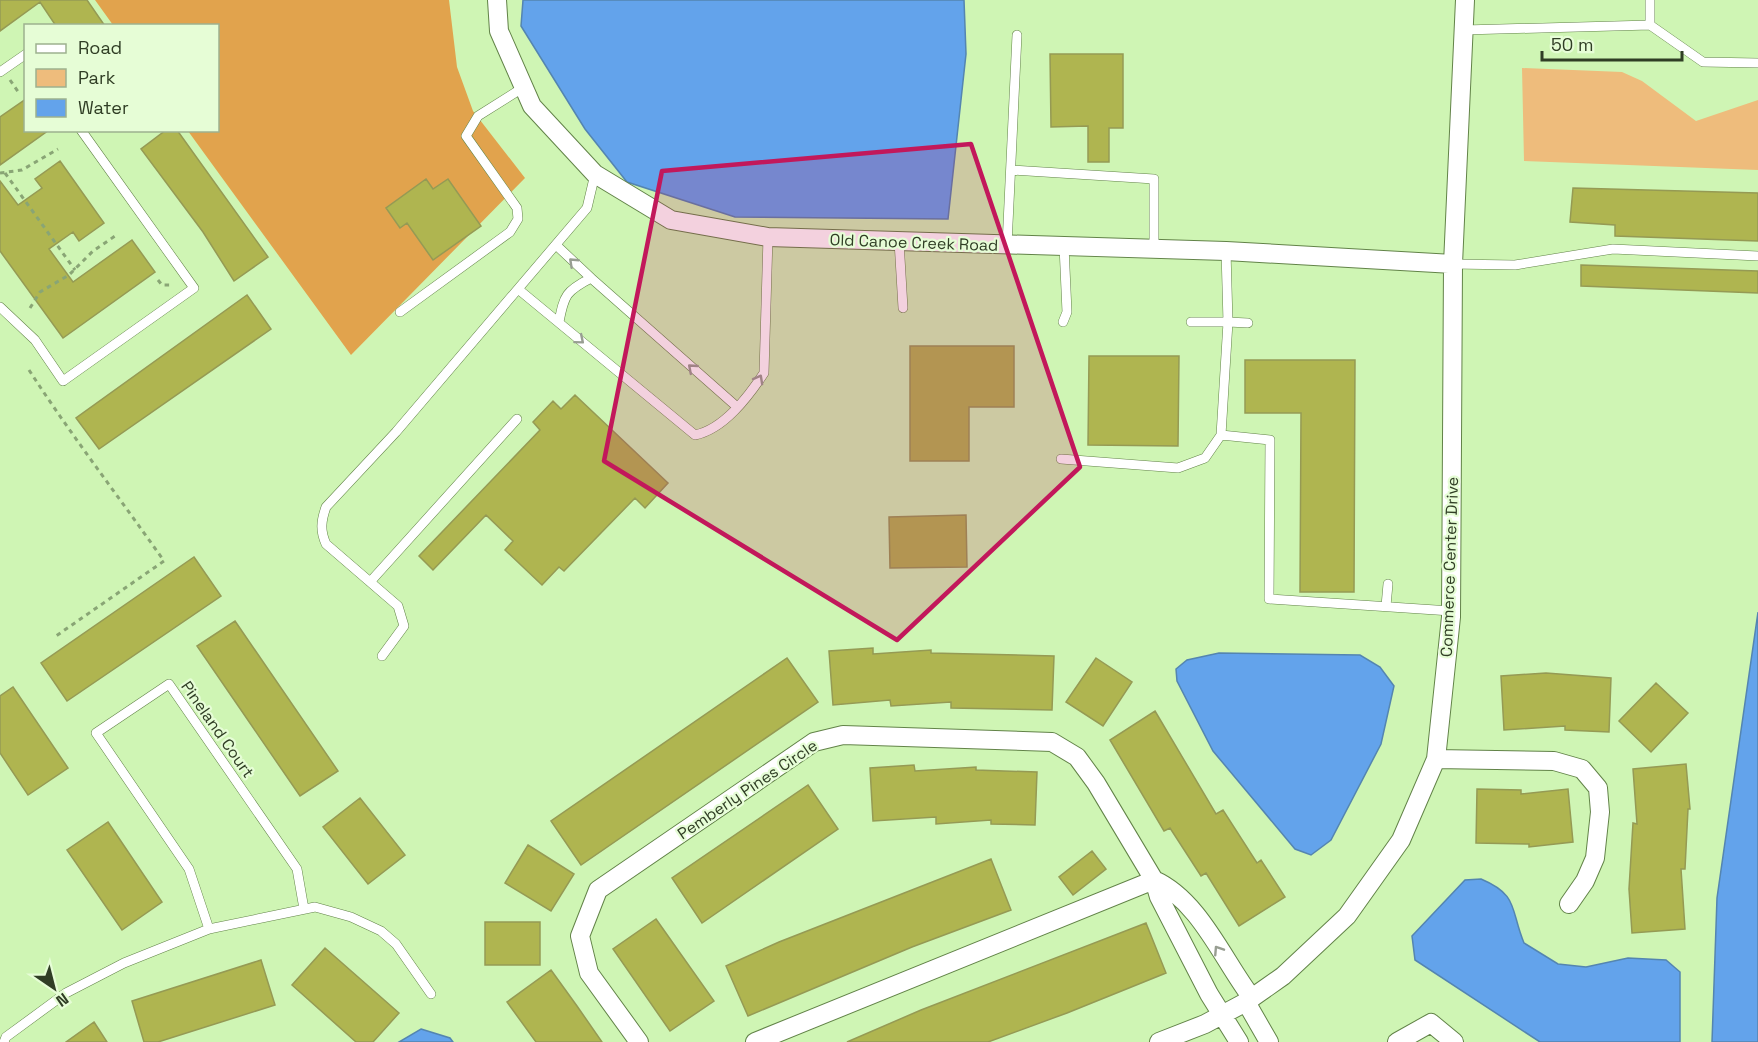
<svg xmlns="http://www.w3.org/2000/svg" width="1758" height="1042" font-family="'Space Grotesk',sans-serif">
<rect width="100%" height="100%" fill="#cff5b4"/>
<path fill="#eebc7c" d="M 1522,68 L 1622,72 L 1642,81 L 1696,121 L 1758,100 L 1758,170 L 1524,161 Z"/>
<path fill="#e1a34d" d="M 95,0 L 449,0 L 457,67 L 473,111 L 525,178 L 351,355 L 188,131 L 218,130 L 218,26 L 113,25 Z"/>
<path fill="#63a3eb" stroke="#5485b0" stroke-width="1.5" d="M 523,0 L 964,0 L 966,54 L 948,219 L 735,217 L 627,182 L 585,129 L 521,26 Z
M 1758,612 L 1758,1042 L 1712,1042 L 1717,898 Z
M 1219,653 L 1360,655 L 1380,667 L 1394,686 L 1381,744 L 1331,840 L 1311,855 L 1295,849 L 1213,751 L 1177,681 L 1176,669 L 1187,660 Z
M 1481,879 C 1519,895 1510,909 1524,943 L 1558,964 L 1586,967 L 1628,958 L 1666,960 L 1680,972 L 1680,1042 L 1540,1042 L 1415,960 L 1412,936 L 1465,880 Z
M 421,1029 L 450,1038 L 453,1042 L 399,1042 Z"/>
<path fill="#afb550" stroke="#959a54" stroke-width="1.5" d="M 0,0 L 87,0 L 105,26 L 56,26 L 40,2 L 0,31 Z
M 1050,54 L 1123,54 L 1123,128 L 1109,128 L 1109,162 L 1088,162 L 1088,126 L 1051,127 Z
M 26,99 L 26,130 L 49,130 L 0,165 L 0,117 Z
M 166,130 L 177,130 L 268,257 L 234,281 L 203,232 L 141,149 Z
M 60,161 L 104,223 L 79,241 L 73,232 L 49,249 L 73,282 L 132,240 L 155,272 L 63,338 L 0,251 L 0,181 L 18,205 L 42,188 L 35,179 Z
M 426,179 L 433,189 L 448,179 L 481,226 L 433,260 L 407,223 L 400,228 L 386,208 Z
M 1573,188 L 1758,193 L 1758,241 L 1615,236 L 1615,225 L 1570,222 Z
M 1581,265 L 1758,271 L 1758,293 L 1581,286 Z
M 247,295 L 271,329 L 99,449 L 76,418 Z
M 910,346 L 1014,346 L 1014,407 L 969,407 L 969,461 L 910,461 Z
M 1089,356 L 1179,356 L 1178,446 L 1088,445 Z
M 1245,360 L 1355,360 L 1354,592 L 1300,592 L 1301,413 L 1245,413 Z
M 575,395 L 668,483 L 645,508 L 635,498 L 564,571 L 559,567 L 542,585 L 505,550 L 513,541 L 486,515 L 433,570 L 419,556 L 540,430 L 533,422 L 553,401 L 561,409 Z
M 966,515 L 967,567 L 890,568 L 889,517 Z
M 194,557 L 221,596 L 67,701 L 41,663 Z
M 235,621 L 338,771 L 300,796 L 197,646 Z
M 873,648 L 873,654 L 931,650 L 931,653 L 1054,656 L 1052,710 L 951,708 L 951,702 L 891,706 L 890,700 L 833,705 L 829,651 Z
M 787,658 L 818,702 L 581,865 L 551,821 Z
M 1096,658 L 1132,682 L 1103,726 L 1066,702 Z
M 1546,673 L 1611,678 L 1609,732 L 1565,730 L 1565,726 L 1504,730 L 1501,676 Z
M 1656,683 L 1688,713 L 1651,752 L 1619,721 Z
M 13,687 L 68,768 L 28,795 L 0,753 L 0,696 Z
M 1155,711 L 1216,814 L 1223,810 L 1257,863 L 1261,860 L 1285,897 L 1239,926 L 1206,873 L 1201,876 L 1170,828 L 1164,831 L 1110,740 Z
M 1686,764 L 1690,809 L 1688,809 L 1685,869 L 1681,869 L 1685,929 L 1632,933 L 1629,889 L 1633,823 L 1637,824 L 1633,769 Z
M 914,765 L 915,771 L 976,767 L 976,770 L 1037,772 L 1035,825 L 991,824 L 991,820 L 936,824 L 936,817 L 873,821 L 870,768 Z
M 808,785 L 838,829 L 702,923 L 672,878 Z
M 1477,789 L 1521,790 L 1521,794 L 1568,789 L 1573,842 L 1529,847 L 1529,844 L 1476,843 Z
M 360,798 L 405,855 L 368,884 L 323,827 Z
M 108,822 L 162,902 L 122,930 L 67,850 Z
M 528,845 L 574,874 L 551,911 L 505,883 Z
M 1092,851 L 1106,869 L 1073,895 L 1059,877 Z
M 991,859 L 1011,910 L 912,947 L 748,1016 L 726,966 L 779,942 Z
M 656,919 L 714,1001 L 670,1031 L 613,949 Z
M 485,922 L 540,922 L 540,965 L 485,965 Z
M 1146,923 L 1166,973 L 1067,1013 L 988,1042 L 847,1042 L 921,1010 Z
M 325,948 L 399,1013 L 373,1042 L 356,1042 L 292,985 Z
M 261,960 L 275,1005 L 158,1042 L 144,1042 L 132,1001 Z
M 551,970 L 577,1006 L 602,1042 L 536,1042 L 507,1002 Z
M 94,1022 L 107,1042 L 66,1042 Z"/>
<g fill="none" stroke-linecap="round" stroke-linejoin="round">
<g stroke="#628348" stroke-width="10">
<path id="service" d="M 1650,25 L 1650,0
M 1464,30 L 1650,25 L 1703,62 L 1758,63
M 0,72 L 26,54
M 1011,170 L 1154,179 L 1154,249
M 899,241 L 903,308
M 556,245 L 591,278
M 1007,245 L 1017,35
M 1453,264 L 1515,265 L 1613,249 L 1758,256
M 518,289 L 695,435 C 724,429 748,397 764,373 L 768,237
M 0,307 L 35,340 L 63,381 L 194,288 L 81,130
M 400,312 L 510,232 L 518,219 L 517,208 L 466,136 L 478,116 L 524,87
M 559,322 C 564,295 566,291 591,278 L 736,406
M 1063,322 L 1067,312 L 1064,246
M 1191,322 L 1228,322 L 1226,251
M 1248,323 L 1228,322 L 1221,435 L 1270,440 L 1269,599 L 1451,611
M 1061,459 L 1178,468 L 1205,458 L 1221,435
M 370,582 L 517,419
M 1386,606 L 1388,584
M 382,656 L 404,626 L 398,606 L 326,544 C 320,531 321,521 326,507 L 396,432 L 587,208 L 595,174
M 209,929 L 189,869 L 96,733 L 169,684 L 297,869 L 304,909
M 4,1042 L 6,1037 L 66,993 L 124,963 L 209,929 L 315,907 L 351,917 L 381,931 L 396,944 L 431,994"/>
</g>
<g stroke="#628348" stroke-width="20">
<path id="minor" d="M 497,0 L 499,31 L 532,106 L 595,174 L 671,220 L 768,237 L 1226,251 L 1453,264
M 1436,759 L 1554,761 L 1582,769 L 1598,788 L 1600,812 L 1595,858 L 1585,881 L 1569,904
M 1246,1002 L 1269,1042
M 639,1042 L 589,973 L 580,936 L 598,890 L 814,742 L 843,735 L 1052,742 L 1077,757 L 1096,783 L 1154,880 L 1159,897 L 1209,994 L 1239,1042
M 755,1042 L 1154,880 C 1199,900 1223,960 1252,998
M 1159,1042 L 1205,1024 L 1246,1002 L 1283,976 L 1347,916 L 1401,840 L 1436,759 L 1451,617 L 1453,264 L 1465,0
M 1397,1042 L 1431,1023 L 1454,1042"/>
</g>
<path stroke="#89a575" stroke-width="3" stroke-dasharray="4.5 4.5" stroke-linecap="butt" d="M 10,80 L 19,93
M 0,173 L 22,170 L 58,149
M 5,173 L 75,270
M 158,280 L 162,285 L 171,285
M 30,308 L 40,292 L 69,275 L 93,251 L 118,234
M 29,370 C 71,435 119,497 164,561 L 56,636"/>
<use href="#service" stroke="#fff" stroke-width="9"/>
<use href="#minor" stroke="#fff" stroke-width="18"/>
</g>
<defs><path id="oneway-chevron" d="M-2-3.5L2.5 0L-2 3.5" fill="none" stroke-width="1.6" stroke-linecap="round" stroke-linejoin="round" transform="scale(1.5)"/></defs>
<g stroke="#989e92">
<use href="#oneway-chevron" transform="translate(573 262) rotate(-137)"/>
<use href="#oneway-chevron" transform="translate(580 340) rotate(40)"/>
<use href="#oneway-chevron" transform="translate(692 368) rotate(-139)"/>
<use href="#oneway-chevron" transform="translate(759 379) rotate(-61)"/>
<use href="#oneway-chevron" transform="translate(1218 950) rotate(-123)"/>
</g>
<path fill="#c2185b" fill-opacity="0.2" stroke="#c2185b" stroke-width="4.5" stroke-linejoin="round" d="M 971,144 L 1080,467 L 897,640 L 604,461 L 662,171 Z"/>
<g text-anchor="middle" stroke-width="4.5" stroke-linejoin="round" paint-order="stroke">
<g font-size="16" fill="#303e25" stroke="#e6fdd6">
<text transform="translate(914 242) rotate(2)" y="6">Old Canoe Creek Road</text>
<text transform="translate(1449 567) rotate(-88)" y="6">Commerce Center Drive</text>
<text transform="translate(218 729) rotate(55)" y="6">Pineland Court</text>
<text transform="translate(747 789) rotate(-34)" y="6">Pemberly Pines Circle</text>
</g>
</g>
<rect x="24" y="24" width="195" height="108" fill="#e6fdd6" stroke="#9db18f" stroke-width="1.5"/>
<rect x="36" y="44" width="30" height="9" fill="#ffffff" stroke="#9db18f" stroke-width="1.5"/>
<text x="78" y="54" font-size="18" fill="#303e25">Road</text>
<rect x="36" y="69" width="30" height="18" fill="#eebc7c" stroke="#9db18f" stroke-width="1.5"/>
<text x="78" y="84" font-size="18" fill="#303e25">Park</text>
<rect x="36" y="99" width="30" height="18" fill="#63a3eb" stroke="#9db18f" stroke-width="1.5"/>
<text x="78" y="114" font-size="18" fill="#303e25">Water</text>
<g transform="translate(54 988) rotate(145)" stroke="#e6fdd6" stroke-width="4.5" paint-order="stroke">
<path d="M0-4.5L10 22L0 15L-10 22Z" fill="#303e25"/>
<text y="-9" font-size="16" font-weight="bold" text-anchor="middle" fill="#303e25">N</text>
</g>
<path d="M1542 51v9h140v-9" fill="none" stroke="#303e25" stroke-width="3"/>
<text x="1551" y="51" font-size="18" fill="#303e25" stroke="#e6fdd6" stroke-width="4.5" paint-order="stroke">50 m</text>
</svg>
